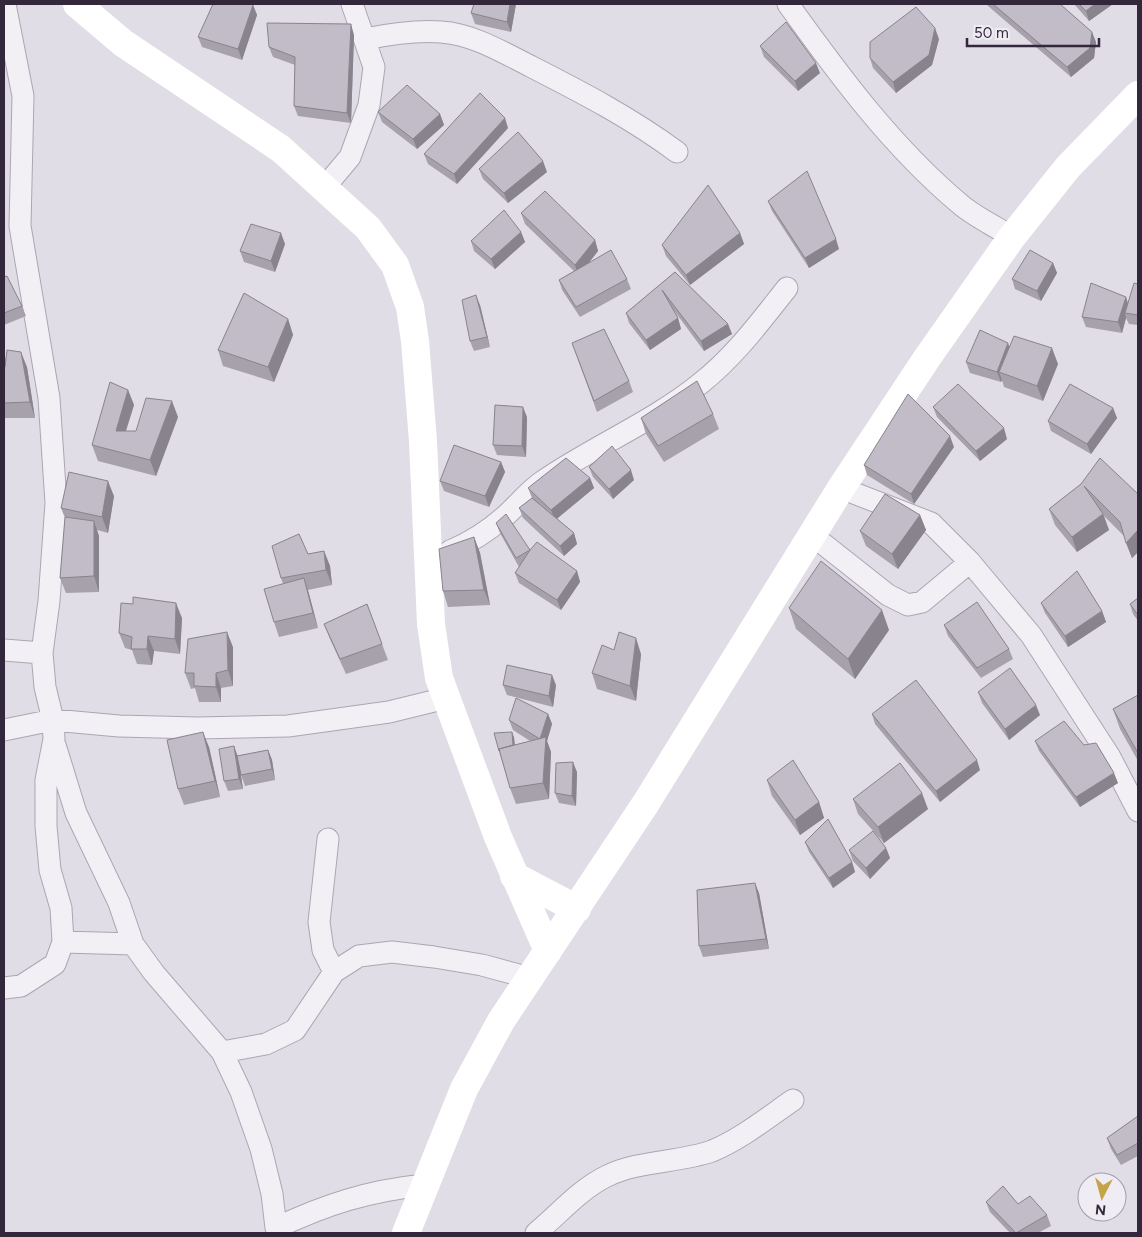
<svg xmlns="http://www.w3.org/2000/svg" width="1142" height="1237" font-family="Figtree,sans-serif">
<rect width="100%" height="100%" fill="#e1dde6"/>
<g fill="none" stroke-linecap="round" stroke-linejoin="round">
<g stroke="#aca6b3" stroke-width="23">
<path id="street" d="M 788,4 C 839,75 892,147 960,204 C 975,217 995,226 1012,237
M 365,39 C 390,34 416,30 441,32 C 473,34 504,53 532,67 C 583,93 631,118 677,152
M 324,188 L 350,157 L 369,105 L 374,67 L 352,4
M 841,488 L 931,523 L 970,562 L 1031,635 L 1110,757 L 1138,811
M 812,535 L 888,595 L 908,605 L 922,602 L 970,562
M 450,551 C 471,542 487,532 504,517 C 518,505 528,491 543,481 C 594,446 653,422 701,383 C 735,356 760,322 787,288
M 4,650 L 42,653
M 4,730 L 53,720 L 119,726 L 198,728 L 288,726 L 389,712 L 446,698
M 55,745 L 76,813 L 119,903 L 133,944 L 154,973 L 222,1052 L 241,1092 L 261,1149 L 272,1194 L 276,1228 C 327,1204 368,1191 424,1185
M 328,839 L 319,922 L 323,950 L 334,972
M 63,942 L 133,944
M 4,988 L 21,986 L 55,964 L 63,942 L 61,908 L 50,870 L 46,826 L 46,780 L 54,739 L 53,720 L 45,687 L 42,653 L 49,601 L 56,503 L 49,398 L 20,226 L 23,96 L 5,4
M 222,1052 L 266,1044 L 295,1030 L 334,972 L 359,956 L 392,952 L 434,957 L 482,965 L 530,978
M 536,1233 C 559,1214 580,1189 607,1176 C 640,1160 678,1163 712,1151 C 741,1139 767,1118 793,1100"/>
</g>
<use href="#street" stroke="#f2eff5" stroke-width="21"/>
<path stroke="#fff" stroke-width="28" d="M 77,4 L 123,43 L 281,149 L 368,228 L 395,265 L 410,307 L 415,341 L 423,441 L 431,624 L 439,678 L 498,837 L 548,951
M 514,876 L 577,909
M 406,1233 L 464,1089 L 501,1021 L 646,803 L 841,488 L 927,358 L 1012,237 L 1068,167 L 1138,95"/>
</g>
<path fill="#a7a1ac" d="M 516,4 L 511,32 L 475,24 L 471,13 Z
M 987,4 L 1060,4 L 1096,42 L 1094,58 L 1071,77 L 988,6 Z
M 1074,4 L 1113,4 L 1089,21 Z
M 253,5 L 257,15 L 242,60 L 202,47 L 198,37 Z
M 354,35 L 351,123 L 298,116 L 294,106 L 295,65 L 273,57 L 269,47 Z
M 939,39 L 932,65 L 896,93 L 873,68 L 870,58 Z
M 760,46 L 820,73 L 798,91 L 764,57 Z
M 378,112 L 440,114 L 444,125 L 417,149 L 382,122 Z
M 508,128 L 457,184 L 428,164 L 424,154 Z
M 479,169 L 547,172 L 508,203 L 483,179 Z
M 768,201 L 839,249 L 809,268 L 772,211 Z
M 521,213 L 595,240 L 598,251 L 589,263 L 627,279 L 631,289 L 580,317 L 562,290 L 559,280 L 574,271 L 525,224 Z
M 521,232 L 525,242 L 495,269 L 474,251 L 471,241 Z
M 740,233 L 744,244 L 690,285 L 666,256 L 662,245 Z
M 285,244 L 275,272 L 244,262 L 240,251 Z
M 1053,263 L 1057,273 L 1041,301 L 1015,289 L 1012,279 Z
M 675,272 L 728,324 L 732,334 L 704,351 L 673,309 L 678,318 L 681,329 L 650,350 L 629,323 L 626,313 Z
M 4,277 L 22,306 L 26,316 L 4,325 Z
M 1138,284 L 1138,325 L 1129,324 L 1126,318 L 1122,333 L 1086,327 L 1082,317 L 1126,297 L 1128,303 Z
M 480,305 L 490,347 L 474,351 L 470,341 Z
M 288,319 L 293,335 L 274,382 L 223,366 L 218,350 Z
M 572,343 L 629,381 L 633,392 L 597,412 Z
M 1010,346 L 1058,364 L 1043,401 L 1004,387 L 1002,380 L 1001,382 L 970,373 L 966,362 Z
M 4,354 L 6,360 L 27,367 L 35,418 L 4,418 Z
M 128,390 L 134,405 L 126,431 L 136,431 L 178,417 L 156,476 L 98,461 L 92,445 Z
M 933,407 L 1007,439 L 980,461 L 937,417 Z
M 1113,408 L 1117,418 L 1091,454 L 1051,431 L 1048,421 Z
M 713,414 L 719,429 L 664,462 L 646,434 L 641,418 Z
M 527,417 L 526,457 L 497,455 L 493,445 Z
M 954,447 L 914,504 L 867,475 L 864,465 Z
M 501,462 L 505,472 L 489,507 L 444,491 L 440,481 Z
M 589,467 L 634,480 L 613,499 L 593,477 Z
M 590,478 L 594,488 L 557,519 L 574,533 L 577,544 L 564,556 L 523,518 L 519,508 L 532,498 L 528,488 Z
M 1081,484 L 1138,494 L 1138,552 L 1132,558 L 1124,536 L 1104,516 L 1109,530 L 1077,552 L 1055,525 L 1049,509 Z
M 114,496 L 108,533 L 97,530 L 99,536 L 99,592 L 66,593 L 60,578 L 65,518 L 61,508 Z
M 920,515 L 926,530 L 898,569 L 866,546 L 860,531 Z
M 496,523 L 530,550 L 577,571 L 580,582 L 561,610 L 519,583 L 515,573 L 519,567 L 500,533 Z
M 474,537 L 480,553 L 490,605 L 448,607 L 443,591 Z
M 324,551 L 330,566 L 332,585 L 308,590 L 318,628 L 279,637 L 274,622 L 283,584 L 281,578 L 308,554 Z
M 1138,598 L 1138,621 L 1133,614 L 1130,604 Z
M 1041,603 L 1102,611 L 1106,622 L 1068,647 L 1045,613 Z
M 367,604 L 388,660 L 346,674 L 330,639 L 324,624 Z
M 789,608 L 889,630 L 855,679 L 796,629 Z
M 182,618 L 180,654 L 154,651 L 152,665 L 137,664 L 132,650 L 125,648 L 119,633 Z
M 944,625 L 1009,649 L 1013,659 L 981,678 L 948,636 Z
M 233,647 L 233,686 L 221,688 L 221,702 L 199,702 L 195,688 L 191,689 L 185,673 Z
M 641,654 L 636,701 L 597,689 L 592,673 Z
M 503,685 L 556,685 L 553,707 L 507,695 Z
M 978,692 L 1040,715 L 1009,740 L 982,703 Z
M 1138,695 L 1138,761 L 1120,729 L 1113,709 Z
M 548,714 L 552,724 L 547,741 L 551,752 L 549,799 L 516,804 L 510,788 L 499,751 L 514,737 L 515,745 L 530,741 L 513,730 L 509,720 Z
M 872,714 L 980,770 L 940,802 L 875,724 Z
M 1035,741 L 1084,745 L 1118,783 L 1080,807 L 1039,751 Z
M 234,746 L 237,756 L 268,750 L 272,760 L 275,780 L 245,786 L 241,775 L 240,769 L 243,789 L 228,791 L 224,781 Z
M 209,747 L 220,797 L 184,805 L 178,789 Z
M 577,772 L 576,806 L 559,803 L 555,793 Z
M 767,780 L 819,802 L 824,818 L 800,835 L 772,796 Z
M 853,799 L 928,809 L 884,843 L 858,814 Z
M 805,842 L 852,862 L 855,872 L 833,888 L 809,852 Z
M 886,848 L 890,858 L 870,879 L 853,861 L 849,850 Z
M 759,893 L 769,949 L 703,957 L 699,946 Z
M 1138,1116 L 1138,1156 L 1121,1165 L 1111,1149 L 1107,1138 Z
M 986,1202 L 1018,1204 L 1047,1215 L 1051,1226 L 1038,1233 L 1010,1233 L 990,1212 Z"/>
<path fill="#88838c" d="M 510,4 L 516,4 L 511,32 L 507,22 Z
M 1095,4 L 1113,4 L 1089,21 L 1086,11 Z
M 253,5 L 257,15 L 242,60 L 238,49 Z
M 351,24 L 354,35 L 351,123 L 347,113 Z
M 935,28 L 939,39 L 932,65 L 896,93 L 893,82 Z
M 1092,32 L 1096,42 L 1094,58 L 1071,77 L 1067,67 Z
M 816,63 L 820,73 L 798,91 L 795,81 Z
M 440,114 L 444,125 L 417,149 L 413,139 Z
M 505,118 L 508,128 L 457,184 L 454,174 Z
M 543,161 L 547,172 L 508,203 L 504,193 Z
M 521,232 L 525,242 L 495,269 L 491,259 Z
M 281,233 L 285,244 L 275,272 L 271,261 Z
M 740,233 L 744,244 L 690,285 L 686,275 Z
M 836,239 L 839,249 L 809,268 L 805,258 Z
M 595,240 L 598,251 L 578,276 L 575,265 Z
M 1053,263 L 1057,273 L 1041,301 L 1037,291 Z
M 476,295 L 480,305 L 490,347 L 487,337 Z
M 1126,297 L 1129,308 L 1125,313 L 1126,318 L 1122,333 L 1118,322 Z
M 678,318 L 681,329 L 650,350 L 646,340 Z
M 288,319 L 293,335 L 274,382 L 268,367 Z
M 728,324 L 732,334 L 704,351 L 701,341 Z
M 1008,343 L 1012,353 L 999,372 L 1002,380 L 1001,382 L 997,372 Z
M 1052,348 L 1058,364 L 1043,401 L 1037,386 Z
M 21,352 L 27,367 L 35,418 L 30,402 Z
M 128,390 L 134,405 L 121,446 L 116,431 Z
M 172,401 L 178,417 L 156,476 L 150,460 Z
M 523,407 L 527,417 L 526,457 L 522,446 Z
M 1113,408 L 1117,418 L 1091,454 L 1087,444 Z
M 1004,428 L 1007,439 L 980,461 L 976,451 Z
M 950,436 L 954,447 L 914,504 L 911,494 Z
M 501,462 L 505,472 L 489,507 L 485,496 Z
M 631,470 L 634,480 L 613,499 L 609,489 Z
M 590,478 L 594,488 L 555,520 L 551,510 Z
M 108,481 L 114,496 L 108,533 L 102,517 Z
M 1103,514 L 1109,530 L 1077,552 L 1072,537 Z
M 920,515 L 926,530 L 898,569 L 892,554 Z
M 94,521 L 99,536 L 99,592 L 94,576 Z
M 1138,530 L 1138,552 L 1132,558 L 1126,543 Z
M 574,533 L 577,544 L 564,556 L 560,546 Z
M 474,537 L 480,553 L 490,605 L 484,590 Z
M 324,551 L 330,566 L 332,585 L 326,570 Z
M 577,571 L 580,582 L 561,610 L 557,600 Z
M 304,578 L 309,594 L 318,628 L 313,613 Z
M 176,603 L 182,618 L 180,654 L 175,639 Z
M 882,610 L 889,630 L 855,679 L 848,659 Z
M 1102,611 L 1106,622 L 1068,647 L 1065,636 Z
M 227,632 L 233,647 L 233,686 L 228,670 Z
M 148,636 L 154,651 L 152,665 L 147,649 Z
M 636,638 L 641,654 L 636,701 L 630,686 Z
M 216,673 L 221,688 L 221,702 L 216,687 Z
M 552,675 L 556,685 L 553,707 L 549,696 Z
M 1036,705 L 1040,715 L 1009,740 L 1005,729 Z
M 548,714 L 552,724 L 547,741 L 551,752 L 549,799 L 543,783 L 540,739 Z
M 203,732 L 209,747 L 220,797 L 215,781 Z
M 512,732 L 514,737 L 515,754 L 513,749 Z
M 234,746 L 238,757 L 243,789 L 239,779 Z
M 268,750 L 272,760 L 275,780 L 272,769 Z
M 977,760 L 980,770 L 940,802 L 936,791 Z
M 573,762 L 577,772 L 576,806 L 572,796 Z
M 1114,773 L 1118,783 L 1080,807 L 1076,797 Z
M 922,793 L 928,809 L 884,843 L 878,827 Z
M 819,802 L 824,818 L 800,835 L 795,820 Z
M 886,848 L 890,858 L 870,879 L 866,868 Z
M 852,862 L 855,872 L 833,888 L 829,878 Z
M 755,883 L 759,893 L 769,949 L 766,939 Z"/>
<path fill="#c2bbc8" stroke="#88838c" d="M 213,4 L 251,4 L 253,5 L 238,49 L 198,37 Z
M 474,4 L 510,4 L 507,22 L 471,13 Z
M 993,4 L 1060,4 L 1092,32 L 1090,48 L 1067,67 Z
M 1079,4 L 1095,4 L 1086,11 Z
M 916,7 L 935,28 L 929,55 L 893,82 L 870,58 L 870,42 Z
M 786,22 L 816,63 L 795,81 L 760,46 Z
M 267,23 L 351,24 L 347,113 L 294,106 L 295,57 L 269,47 Z
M 407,85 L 440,114 L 413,139 L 378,112 Z
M 480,93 L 505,118 L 454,174 L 424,154 Z
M 518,132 L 543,161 L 504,193 L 479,169 Z
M 807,171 L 836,239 L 805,258 L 768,201 Z
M 708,185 L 740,233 L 686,275 L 662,245 Z
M 545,191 L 595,240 L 575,265 L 521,213 Z
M 504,210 L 521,232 L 491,259 L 471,241 Z
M 251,224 L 281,233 L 271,261 L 240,251 Z
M 611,250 L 627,279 L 576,307 L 559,280 Z
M 1030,250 L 1053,263 L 1037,291 L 1012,279 Z
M 675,272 L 728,324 L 701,341 L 662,290 L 678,318 L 646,340 L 626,313 Z
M 7,276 L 22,306 L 4,313 L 4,277 Z
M 1091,283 L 1126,297 L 1118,322 L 1082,317 Z
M 1134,283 L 1138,284 L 1138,315 L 1125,313 Z
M 244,293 L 288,319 L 268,367 L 218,350 Z
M 476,295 L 487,337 L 470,341 L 462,300 Z
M 604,329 L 629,381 L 594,401 L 572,343 Z
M 980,330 L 1008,343 L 997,372 L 966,362 Z
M 1014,336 L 1052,348 L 1037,386 L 999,372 Z
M 7,350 L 21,352 L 30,402 L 4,403 L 4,368 L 5,367 Z
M 697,381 L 713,414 L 658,446 L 641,418 Z
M 110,382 L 128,390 L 116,431 L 136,431 L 146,398 L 172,401 L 150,460 L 92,445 Z
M 958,384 L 1004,428 L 976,451 L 933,407 Z
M 1070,384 L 1113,408 L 1087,444 L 1048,421 Z
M 908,394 L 950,436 L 911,494 L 864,465 Z
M 495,405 L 523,407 L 522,446 L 493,445 Z
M 454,445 L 501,462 L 485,496 L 440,481 Z
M 612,446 L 631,470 L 609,489 L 589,467 Z
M 566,458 L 590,478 L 551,510 L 528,488 Z
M 1100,458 L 1138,494 L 1138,530 L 1126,543 L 1120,522 L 1084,486 L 1103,514 L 1072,537 L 1049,509 L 1081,484 Z
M 69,472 L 108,481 L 102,517 L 61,508 Z
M 885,494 L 920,515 L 892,554 L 860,531 Z
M 532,498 L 574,533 L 560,546 L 519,508 Z
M 506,514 L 530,550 L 537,542 L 577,571 L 557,600 L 515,573 L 530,550 L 516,558 L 496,523 Z
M 65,517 L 94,521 L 94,576 L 60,578 Z
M 299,534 L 308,554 L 324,551 L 326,570 L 281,578 L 272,546 Z
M 474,537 L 484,590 L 443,591 L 439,549 Z
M 821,561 L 882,610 L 848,659 L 789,608 Z
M 1077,571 L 1102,611 L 1065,636 L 1041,603 Z
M 304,578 L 313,613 L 274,622 L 264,589 Z
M 133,597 L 176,603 L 175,639 L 148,636 L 147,649 L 131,649 L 132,637 L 119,633 L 121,603 L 133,604 Z
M 1138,598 L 1138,615 L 1130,604 Z
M 977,602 L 1009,649 L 977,668 L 944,625 Z
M 367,604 L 382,644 L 340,659 L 324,624 Z
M 227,632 L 228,670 L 216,673 L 216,687 L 194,686 L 194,673 L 185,673 L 188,639 Z
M 619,632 L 636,638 L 630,686 L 592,673 L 602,645 L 614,650 Z
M 507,665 L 552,675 L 549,696 L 503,685 Z
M 1010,668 L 1036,705 L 1005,729 L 978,692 Z
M 916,680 L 977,760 L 936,791 L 872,714 Z
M 1138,695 L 1138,753 L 1113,709 Z
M 516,698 L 548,714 L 540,739 L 509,720 Z
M 1064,721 L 1084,745 L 1096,743 L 1114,773 L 1076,797 L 1035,741 Z
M 203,732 L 215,781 L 178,789 L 167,740 Z
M 512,732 L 513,745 L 499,749 L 500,751 L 499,751 L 494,733 Z
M 546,737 L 543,783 L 510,788 L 499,749 Z
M 234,746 L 239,779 L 224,781 L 219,749 Z
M 268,750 L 272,769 L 241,775 L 237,756 Z
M 793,760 L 819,802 L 795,820 L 767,780 Z
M 573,762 L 572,796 L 555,793 L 556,763 Z
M 900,763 L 922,793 L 878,827 L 853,799 Z
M 828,819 L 852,862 L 829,878 L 805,842 Z
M 873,831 L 886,848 L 866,868 L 849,850 Z
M 755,883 L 766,939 L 699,946 L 697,890 Z
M 1138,1116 L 1138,1143 L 1117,1155 L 1107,1138 Z
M 1003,1186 L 1018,1204 L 1030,1196 L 1047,1215 L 1016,1233 L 986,1202 Z"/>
<rect width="1142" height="1237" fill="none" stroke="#32273b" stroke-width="10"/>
<g transform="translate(1102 1197) rotate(186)"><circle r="24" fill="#f0ecf4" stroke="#a49daa"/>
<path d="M0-4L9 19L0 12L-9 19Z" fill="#c5a448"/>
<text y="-8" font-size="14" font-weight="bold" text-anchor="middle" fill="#32273b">N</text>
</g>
<path d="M967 38v8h132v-8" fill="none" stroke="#32273b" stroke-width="2.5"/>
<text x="974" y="38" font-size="15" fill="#32273b" stroke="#f0ecf4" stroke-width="4" paint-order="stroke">50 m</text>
</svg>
